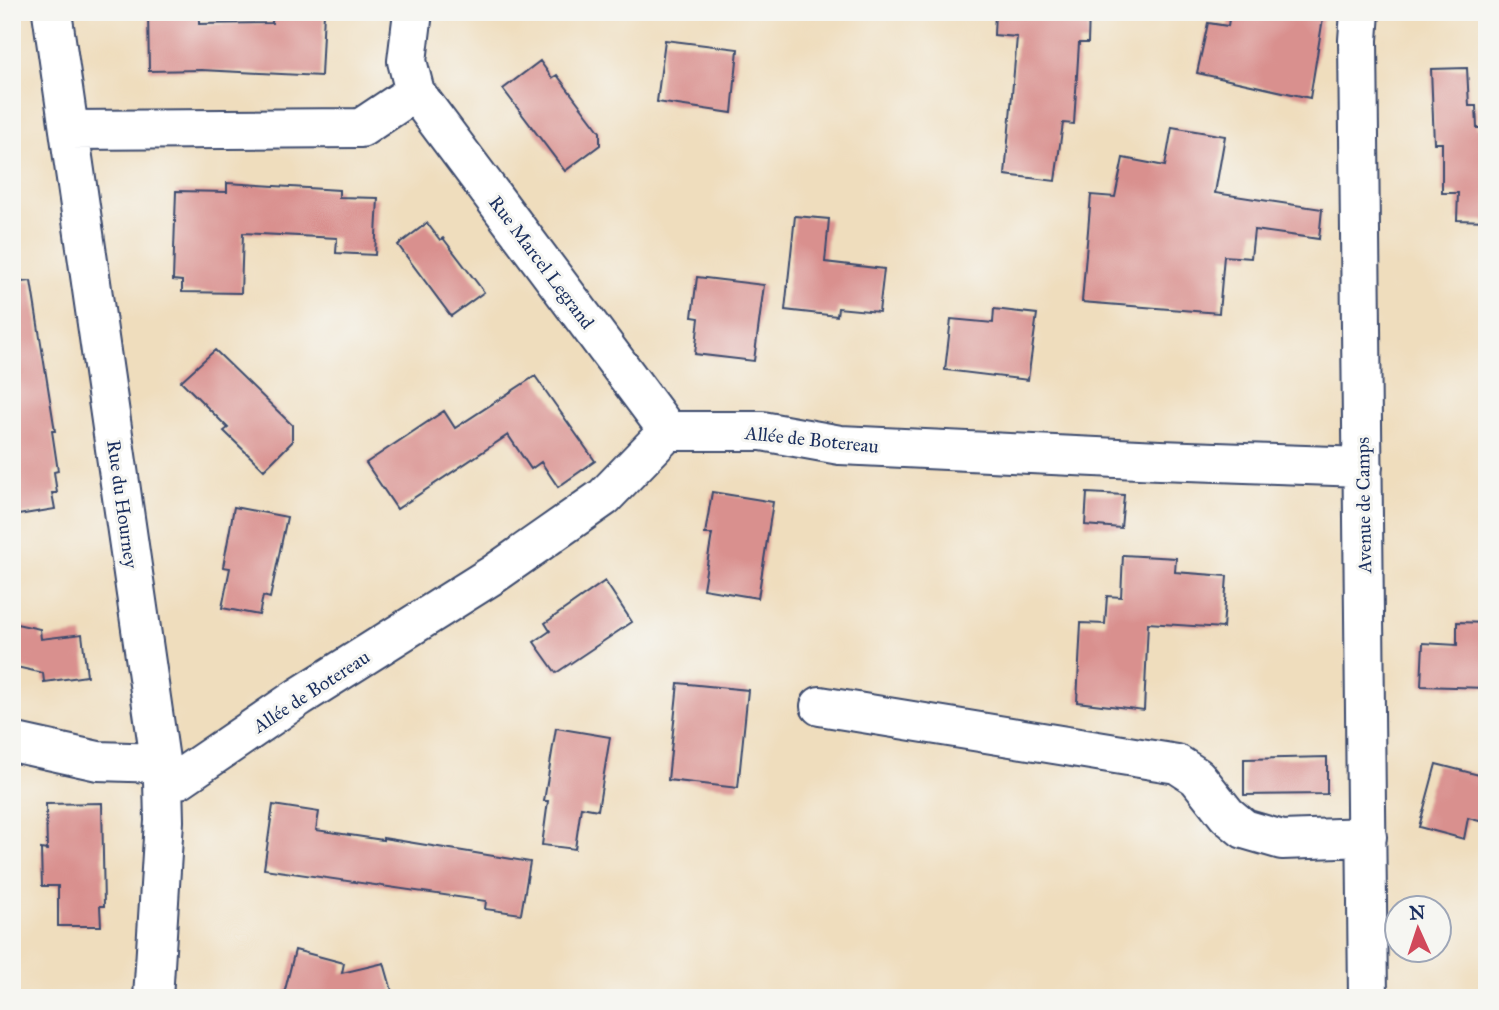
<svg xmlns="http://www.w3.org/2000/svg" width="1499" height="1010" font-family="'IM FELL Great Primer',serif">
<rect width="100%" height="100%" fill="#f6f6f2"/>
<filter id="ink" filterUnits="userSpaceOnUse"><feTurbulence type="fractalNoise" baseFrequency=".0143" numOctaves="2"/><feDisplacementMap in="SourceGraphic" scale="14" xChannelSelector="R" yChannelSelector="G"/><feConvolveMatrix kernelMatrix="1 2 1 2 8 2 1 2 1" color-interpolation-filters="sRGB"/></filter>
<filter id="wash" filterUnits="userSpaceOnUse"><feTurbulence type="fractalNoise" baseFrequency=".00686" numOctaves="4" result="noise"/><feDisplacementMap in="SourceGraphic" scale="28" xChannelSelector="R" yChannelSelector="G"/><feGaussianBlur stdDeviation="1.57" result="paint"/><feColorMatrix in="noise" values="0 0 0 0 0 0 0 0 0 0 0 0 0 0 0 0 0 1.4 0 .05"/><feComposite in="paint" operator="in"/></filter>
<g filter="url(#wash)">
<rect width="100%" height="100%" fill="#efddbd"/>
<g id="blocks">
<path fill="#d9908e" d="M 148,12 L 199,12 L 199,24 L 272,23 L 273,12 L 324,12 L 321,76 L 201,70 L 149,71 Z
M 995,12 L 1089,12 L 1088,43 L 1079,43 L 1074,124 L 1063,123 L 1055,181 L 1005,175 L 1017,37 L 994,35 Z
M 1230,12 L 1324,12 L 1310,98 L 1197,73 L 1208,23 L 1228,26 Z
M 665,40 L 738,49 L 732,113 L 657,102 Z
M 540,61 L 552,78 L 557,75 L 600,132 L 600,145 L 565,171 L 503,89 Z
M 1467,68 L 1469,106 L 1476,106 L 1477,128 L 1487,128 L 1487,221 L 1457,220 L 1458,193 L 1442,193 L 1442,143 L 1434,143 L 1431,69 Z
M 1172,127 L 1225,136 L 1215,193 L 1322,209 L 1319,239 L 1254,230 L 1251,258 L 1224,256 L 1219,313 L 1082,302 L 1091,195 L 1115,197 L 1123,158 L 1165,166 Z
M 227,183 L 339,190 L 339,197 L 378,198 L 375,255 L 336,253 L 337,238 L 243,233 L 241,293 L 182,292 L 182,281 L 173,280 L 176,191 L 227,192 Z
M 795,216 L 829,219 L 825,262 L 884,269 L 879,312 L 838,308 L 837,316 L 785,310 Z
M 427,223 L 440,240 L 443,238 L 484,292 L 451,316 L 398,245 Z
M 697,277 L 764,285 L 754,361 L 695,354 L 699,318 L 692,317 Z
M 31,281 L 55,431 L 52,431 L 58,471 L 54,472 L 57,493 L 52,493 L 55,509 L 12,516 L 12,283 Z
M 994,309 L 1037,314 L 1028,380 L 945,370 L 951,319 L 993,323 Z
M 215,350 L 292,425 L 292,442 L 264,470 L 224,431 L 228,428 L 181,381 Z
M 535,376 L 595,461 L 558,487 L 541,462 L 531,469 L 508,435 L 397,509 L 366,463 L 444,411 L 455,428 Z
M 712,492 L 773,502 L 758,598 L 703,589 L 712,534 L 705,534 Z
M 1087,493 L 1124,495 L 1121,528 L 1085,525 Z
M 234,507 L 287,517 L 270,598 L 263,596 L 259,615 L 222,608 L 230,568 L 223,567 Z
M 1123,555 L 1176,558 L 1175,572 L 1227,576 L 1223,628 L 1148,623 L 1144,710 L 1077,702 L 1081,623 L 1105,624 L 1107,596 L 1121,597 Z
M 605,581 L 632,622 L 556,673 L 534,642 L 550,631 L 545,623 Z
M 1457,622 L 1487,623 L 1487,688 L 1421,686 L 1423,643 L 1457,645 Z
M 12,623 L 40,629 L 41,639 L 82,634 L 87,676 L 44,682 L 43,673 L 12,666 Z
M 678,683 L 748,690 L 738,788 L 668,780 Z
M 556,728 L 610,737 L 598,810 L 581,807 L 575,849 L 542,845 L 548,801 L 544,801 Z
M 1327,757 L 1327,794 L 1244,795 L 1244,759 Z
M 1436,764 L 1487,777 L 1487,823 L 1468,818 L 1464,839 L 1419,827 Z
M 102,803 L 104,906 L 100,906 L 101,926 L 58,926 L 58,886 L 42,886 L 41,849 L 47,850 L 46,804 Z
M 273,805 L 319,812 L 316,830 L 383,840 L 383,838 L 530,862 L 521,914 L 485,909 L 486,901 L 264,869 Z
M 295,950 L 344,963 L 342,973 L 384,963 L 394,998 L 283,998 Z"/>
</g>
</g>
<g filter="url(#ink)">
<use href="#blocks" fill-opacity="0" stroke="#3b496c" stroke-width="2"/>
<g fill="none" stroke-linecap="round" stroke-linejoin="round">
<g stroke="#3b496c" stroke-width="42">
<path id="minor" d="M 52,12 L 163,781 L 164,821 L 153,998
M 413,12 L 407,61 L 415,92 L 668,431
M 1360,12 L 1358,40 L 1368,998
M 69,130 L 361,128 L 415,92
M 820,706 L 1177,764 L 1197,777 L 1227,815 L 1244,829 L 1282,840 L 1367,837
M 12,742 L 98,761 L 161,763
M 163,781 L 179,779 L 299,697 L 494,574 L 604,497 L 668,431 L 762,431 L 840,445 L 1160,460 L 1363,467"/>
</g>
<use href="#minor" stroke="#fff" stroke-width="38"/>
</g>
</g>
<g text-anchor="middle" stroke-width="6" stroke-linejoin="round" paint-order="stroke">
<g font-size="19" fill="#1b2f5e" stroke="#f6f6f2">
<text transform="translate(542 262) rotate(53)" y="7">Rue Marcel Legrand</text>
<text transform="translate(812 439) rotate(6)" y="7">Allée de Botereau</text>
<text transform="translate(123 504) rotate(82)" y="7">Rue du Hourney</text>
<text transform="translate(1363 505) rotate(-91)" y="7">Avenue de Camps</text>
<text transform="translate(311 691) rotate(-33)" y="7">Allée de Botereau</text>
</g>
</g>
<rect width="1499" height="1010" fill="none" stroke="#f6f6f2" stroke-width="42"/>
<g transform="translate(1418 929) rotate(357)"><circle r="33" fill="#f6f6f2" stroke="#9ea6b7" stroke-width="2"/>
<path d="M0-5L12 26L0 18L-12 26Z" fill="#d1495b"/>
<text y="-10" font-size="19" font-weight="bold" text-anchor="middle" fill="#1b2f5e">N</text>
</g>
</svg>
